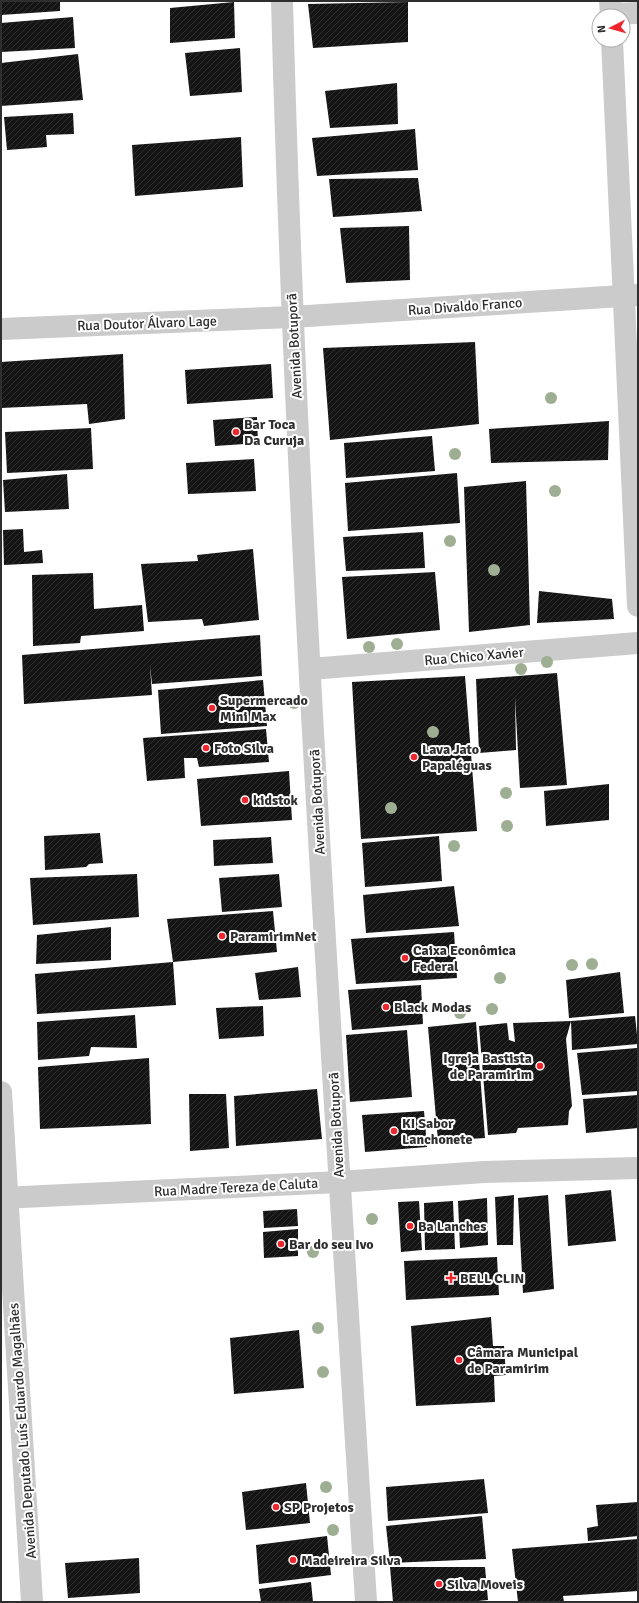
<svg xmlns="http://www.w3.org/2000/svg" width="639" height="1603" font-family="Signika,sans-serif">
<defs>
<pattern id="building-hatch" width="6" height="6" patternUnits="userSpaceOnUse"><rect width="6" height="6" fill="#151515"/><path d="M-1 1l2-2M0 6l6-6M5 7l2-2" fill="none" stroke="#2f2f2f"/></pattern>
</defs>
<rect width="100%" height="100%" fill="#fff"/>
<path fill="url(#building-hatch)" d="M 1,1 L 60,1 L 60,11 L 1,15 Z
M 234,2 L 235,38 L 170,43 L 170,8 Z
M 408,2 L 408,42 L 313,48 L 308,4 Z
M 73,17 L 75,48 L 1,52 L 1,23 Z
M 240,48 L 242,92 L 190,96 L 185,53 Z
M 78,54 L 83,100 L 1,106 L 1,63 Z
M 397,83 L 398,124 L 330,128 L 325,91 Z
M 73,113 L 74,134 L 46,135 L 47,147 L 7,150 L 4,117 Z
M 415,129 L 418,170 L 317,176 L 312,138 Z
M 241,137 L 243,187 L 135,196 L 132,145 Z
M 418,178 L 422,211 L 333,217 L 329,179 Z
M 409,226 L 410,280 L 346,283 L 340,228 Z
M 475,342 L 479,424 L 330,440 L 323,348 Z
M 123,354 L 125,419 L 89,424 L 87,404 L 1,408 L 1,362 Z
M 271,364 L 273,398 L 187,404 L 185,370 Z
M 257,417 L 258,443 L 215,446 L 213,420 Z
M 609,421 L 608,460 L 491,463 L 489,429 Z
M 91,428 L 93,469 L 7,473 L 5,432 Z
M 432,436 L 435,471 L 346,478 L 344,443 Z
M 254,459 L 256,491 L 188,494 L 186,463 Z
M 457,473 L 460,523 L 348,531 L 345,483 Z
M 67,474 L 69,509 L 5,512 L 3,480 Z
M 526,481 L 530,625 L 469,632 L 464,487 Z
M 23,529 L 24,552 L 42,550 L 43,563 L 4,565 L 3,530 Z
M 423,532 L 425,568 L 346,571 L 343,537 Z
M 253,549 L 259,620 L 204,626 L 202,619 L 148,622 L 141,564 L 198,561 L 197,555 Z
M 435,572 L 440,630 L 347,639 L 342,577 Z
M 93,573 L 94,609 L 142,605 L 144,631 L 81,636 L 80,643 L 33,646 L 32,575 Z
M 539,591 L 612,599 L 614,619 L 537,623 Z
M 260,635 L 262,676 L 152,684 L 150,665 L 152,695 L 24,704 L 22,655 Z
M 557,673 L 567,785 L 520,788 L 515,697 L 516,750 L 479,753 L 476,679 Z
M 465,676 L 477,831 L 361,839 L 352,682 Z
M 263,680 L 267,726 L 161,734 L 158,690 Z
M 266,729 L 269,762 L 199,767 L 197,758 L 184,758 L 185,778 L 147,781 L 143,738 Z
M 289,771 L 292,820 L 201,826 L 197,779 Z
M 609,784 L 609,820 L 546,826 L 544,791 Z
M 100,833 L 103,863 L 89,864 L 86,867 L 45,870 L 44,836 Z
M 439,836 L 442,881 L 365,887 L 362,843 Z
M 271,837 L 273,863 L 214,866 L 213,840 Z
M 137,874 L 139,917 L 33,925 L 30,878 Z
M 279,874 L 282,907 L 222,912 L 219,878 Z
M 454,886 L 459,926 L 366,933 L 363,895 Z
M 273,911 L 277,952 L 173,962 L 167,919 Z
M 111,927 L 111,960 L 36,964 L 37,935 Z
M 454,932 L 457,978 L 356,984 L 351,939 Z
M 173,962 L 176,1005 L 37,1014 L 35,974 Z
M 298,967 L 301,997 L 259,1000 L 255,973 Z
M 620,972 L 624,1013 L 569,1018 L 566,980 Z
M 421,985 L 423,1024 L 352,1030 L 348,990 Z
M 263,1006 L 264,1036 L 219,1039 L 216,1008 Z
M 135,1015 L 137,1048 L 91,1047 L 89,1056 L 38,1060 L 37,1022 Z
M 635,1016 L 638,1044 L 572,1050 L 571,1021 L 566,1039 L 572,1106 L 569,1111 L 568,1125 L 518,1128 L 516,1133 L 488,1135 L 479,1026 L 507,1023 L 509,1040 L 515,1042 L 513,1023 L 571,1021 Z
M 476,1022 L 485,1138 L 438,1141 L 428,1027 Z
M 407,1030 L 412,1097 L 350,1102 L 346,1035 Z
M 637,1048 L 638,1091 L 582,1095 L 577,1053 Z
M 149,1058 L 151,1124 L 40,1129 L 38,1067 Z
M 317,1089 L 322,1139 L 236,1146 L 234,1096 Z
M 189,1094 L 226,1094 L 229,1148 L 190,1151 Z
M 638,1095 L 638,1128 L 586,1133 L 583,1099 Z
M 424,1111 L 427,1147 L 365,1152 L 362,1115 Z
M 611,1190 L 616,1241 L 568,1246 L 565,1195 Z
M 514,1195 L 513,1245 L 497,1245 L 495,1197 Z
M 548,1195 L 554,1289 L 523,1293 L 518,1198 Z
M 487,1198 L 488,1245 L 460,1248 L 458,1201 Z
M 419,1201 L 422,1250 L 401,1252 L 398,1202 Z
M 453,1201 L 455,1249 L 425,1250 L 424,1203 Z
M 297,1209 L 298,1226 L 264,1228 L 263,1211 Z
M 298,1229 L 298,1256 L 264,1258 L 263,1232 Z
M 497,1257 L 499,1295 L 406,1300 L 404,1261 Z
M 491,1317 L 493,1346 L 504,1346 L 506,1375 L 494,1376 L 495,1402 L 416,1406 L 411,1326 Z
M 299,1330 L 304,1388 L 234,1394 L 230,1338 Z
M 484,1479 L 488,1513 L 388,1521 L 386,1487 Z
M 306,1483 L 310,1523 L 246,1530 L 242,1492 Z
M 638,1502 L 638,1536 L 588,1541 L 587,1528 L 598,1526 L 596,1505 Z
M 482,1516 L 486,1559 L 390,1563 L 386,1526 Z
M 327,1536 L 331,1575 L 259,1584 L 256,1545 Z
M 638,1539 L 638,1591 L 563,1596 L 564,1602 L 518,1602 L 512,1549 Z
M 139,1558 L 140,1593 L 68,1598 L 65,1563 Z
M 390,1567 L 485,1567 L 488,1600 L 468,1602 L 393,1602 Z
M 311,1582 L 313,1602 L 261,1602 L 259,1589 Z"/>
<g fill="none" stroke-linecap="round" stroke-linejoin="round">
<path stroke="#cbcbcb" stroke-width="22" d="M 611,14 L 638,13
M 1,329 L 292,317 L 638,295
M 310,669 L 638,643
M 1,1092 L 32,1602
M 1,1198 L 339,1182 L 484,1172 L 638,1168"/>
<path stroke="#cbcbcb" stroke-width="22" d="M 282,1 C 296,535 333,1069 366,1602
M 610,1 L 611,16
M 612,40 L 638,606"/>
</g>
<g fill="#9eae92">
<circle cx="551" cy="398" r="6"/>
<circle cx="455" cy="454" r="6"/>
<circle cx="555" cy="491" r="6"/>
<circle cx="450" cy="541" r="6"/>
<circle cx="494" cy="570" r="6"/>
<circle cx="397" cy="644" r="6"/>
<circle cx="369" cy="647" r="6"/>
<circle cx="547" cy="662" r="6"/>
<circle cx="521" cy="669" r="6"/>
<circle cx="294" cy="703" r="6"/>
<circle cx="433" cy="732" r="6"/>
<circle cx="506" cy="793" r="6"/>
<circle cx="391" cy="808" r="6"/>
<circle cx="507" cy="826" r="6"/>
<circle cx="454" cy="846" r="6"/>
<circle cx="592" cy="964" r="6"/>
<circle cx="572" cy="965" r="6"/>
<circle cx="500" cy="978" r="6"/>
<circle cx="492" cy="1009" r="6"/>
<circle cx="460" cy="1013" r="6"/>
<circle cx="372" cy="1219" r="6"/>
<circle cx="313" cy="1252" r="6"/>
<circle cx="318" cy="1328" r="6"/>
<circle cx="323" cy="1372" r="6"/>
<circle cx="326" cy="1487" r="6"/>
<circle cx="333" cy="1530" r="6"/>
</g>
<g fill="#ee272f" stroke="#fff" stroke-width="1.5">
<circle cx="236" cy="432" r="4"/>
<circle cx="212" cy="708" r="4"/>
<circle cx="206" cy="748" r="4"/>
<circle cx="414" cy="757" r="4"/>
<circle cx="245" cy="800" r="4"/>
<circle cx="222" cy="936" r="4"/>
<circle cx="405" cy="958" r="4"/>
<circle cx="386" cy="1007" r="4"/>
<circle cx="540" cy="1066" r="4"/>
<circle cx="394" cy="1131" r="4"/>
<circle cx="410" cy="1226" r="4"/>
<circle cx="281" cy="1244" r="4"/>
<path d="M449 1272h4v4h4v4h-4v4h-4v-4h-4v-4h4z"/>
<circle cx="459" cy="1360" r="4"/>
<circle cx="276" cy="1507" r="4"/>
<circle cx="293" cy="1560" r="4"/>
<circle cx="439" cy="1584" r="4"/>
</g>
<g text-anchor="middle" stroke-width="4" stroke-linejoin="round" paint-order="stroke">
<g font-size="14" fill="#2e2e2e" stroke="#fff">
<text transform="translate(465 306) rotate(-4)" y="5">Rua Divaldo Franco</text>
<text transform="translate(147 323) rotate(-2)" y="5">Rua Doutor Álvaro Lage</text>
<text transform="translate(294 346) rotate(-93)" y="5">Avenida Botuporã</text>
<text transform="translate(474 656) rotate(-5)" y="5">Rua Chico Xavier</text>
<text transform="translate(317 802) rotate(-93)" y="5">Avenida Botuporã</text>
<text transform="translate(336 1125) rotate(-93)" y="5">Avenida Botuporã</text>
<text transform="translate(236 1187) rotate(-3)" y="5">Rua Madre Tereza de Caluta</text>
<text transform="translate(22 1431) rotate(-94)" y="5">Avenida Deputado Luís Eduardo Magalhães</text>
</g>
<g font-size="14" font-weight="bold" fill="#2e2e2e" stroke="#fff" text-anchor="start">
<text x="244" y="429">Bar Toca<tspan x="244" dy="16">Da Curuja</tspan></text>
<text x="220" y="705">Supermercado<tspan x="220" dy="16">Mini Max</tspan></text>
<text x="214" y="753">Foto Silva</text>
<text x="422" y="754">Lava Jato<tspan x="422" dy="16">Papaléguas</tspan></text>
<text x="253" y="805">kidstok</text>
<text x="230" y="941">ParamirimNet</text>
<text x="413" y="955">Caixa Econômica<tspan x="413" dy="16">Federal</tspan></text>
<text x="394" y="1012">Black Modas</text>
<text x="532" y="1063" text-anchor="end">Igreja Bastista<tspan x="532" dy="16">de Paramirim</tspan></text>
<text x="402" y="1128">KI Sabor<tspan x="402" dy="16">Lanchonete</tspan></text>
<text x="418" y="1231">Ba Lanches</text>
<text x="289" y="1249">Bar do seu Ivo</text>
<text x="460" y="1283">BELL CLIN</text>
<text x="467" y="1357">Câmara Municipal<tspan x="467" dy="16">de Paramirim</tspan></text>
<text x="284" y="1512">SP Projetos</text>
<text x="301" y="1565">Madeireira Silva</text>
<text x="447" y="1589">Silva Moveis</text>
</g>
</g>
<rect width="639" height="1603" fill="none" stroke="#2e2e2e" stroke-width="4"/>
<g transform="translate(611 28) rotate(264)"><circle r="19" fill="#ffffff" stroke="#ababab"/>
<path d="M0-3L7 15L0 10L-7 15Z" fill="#ee272f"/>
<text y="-6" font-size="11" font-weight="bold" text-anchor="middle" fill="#2e2e2e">N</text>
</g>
</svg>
